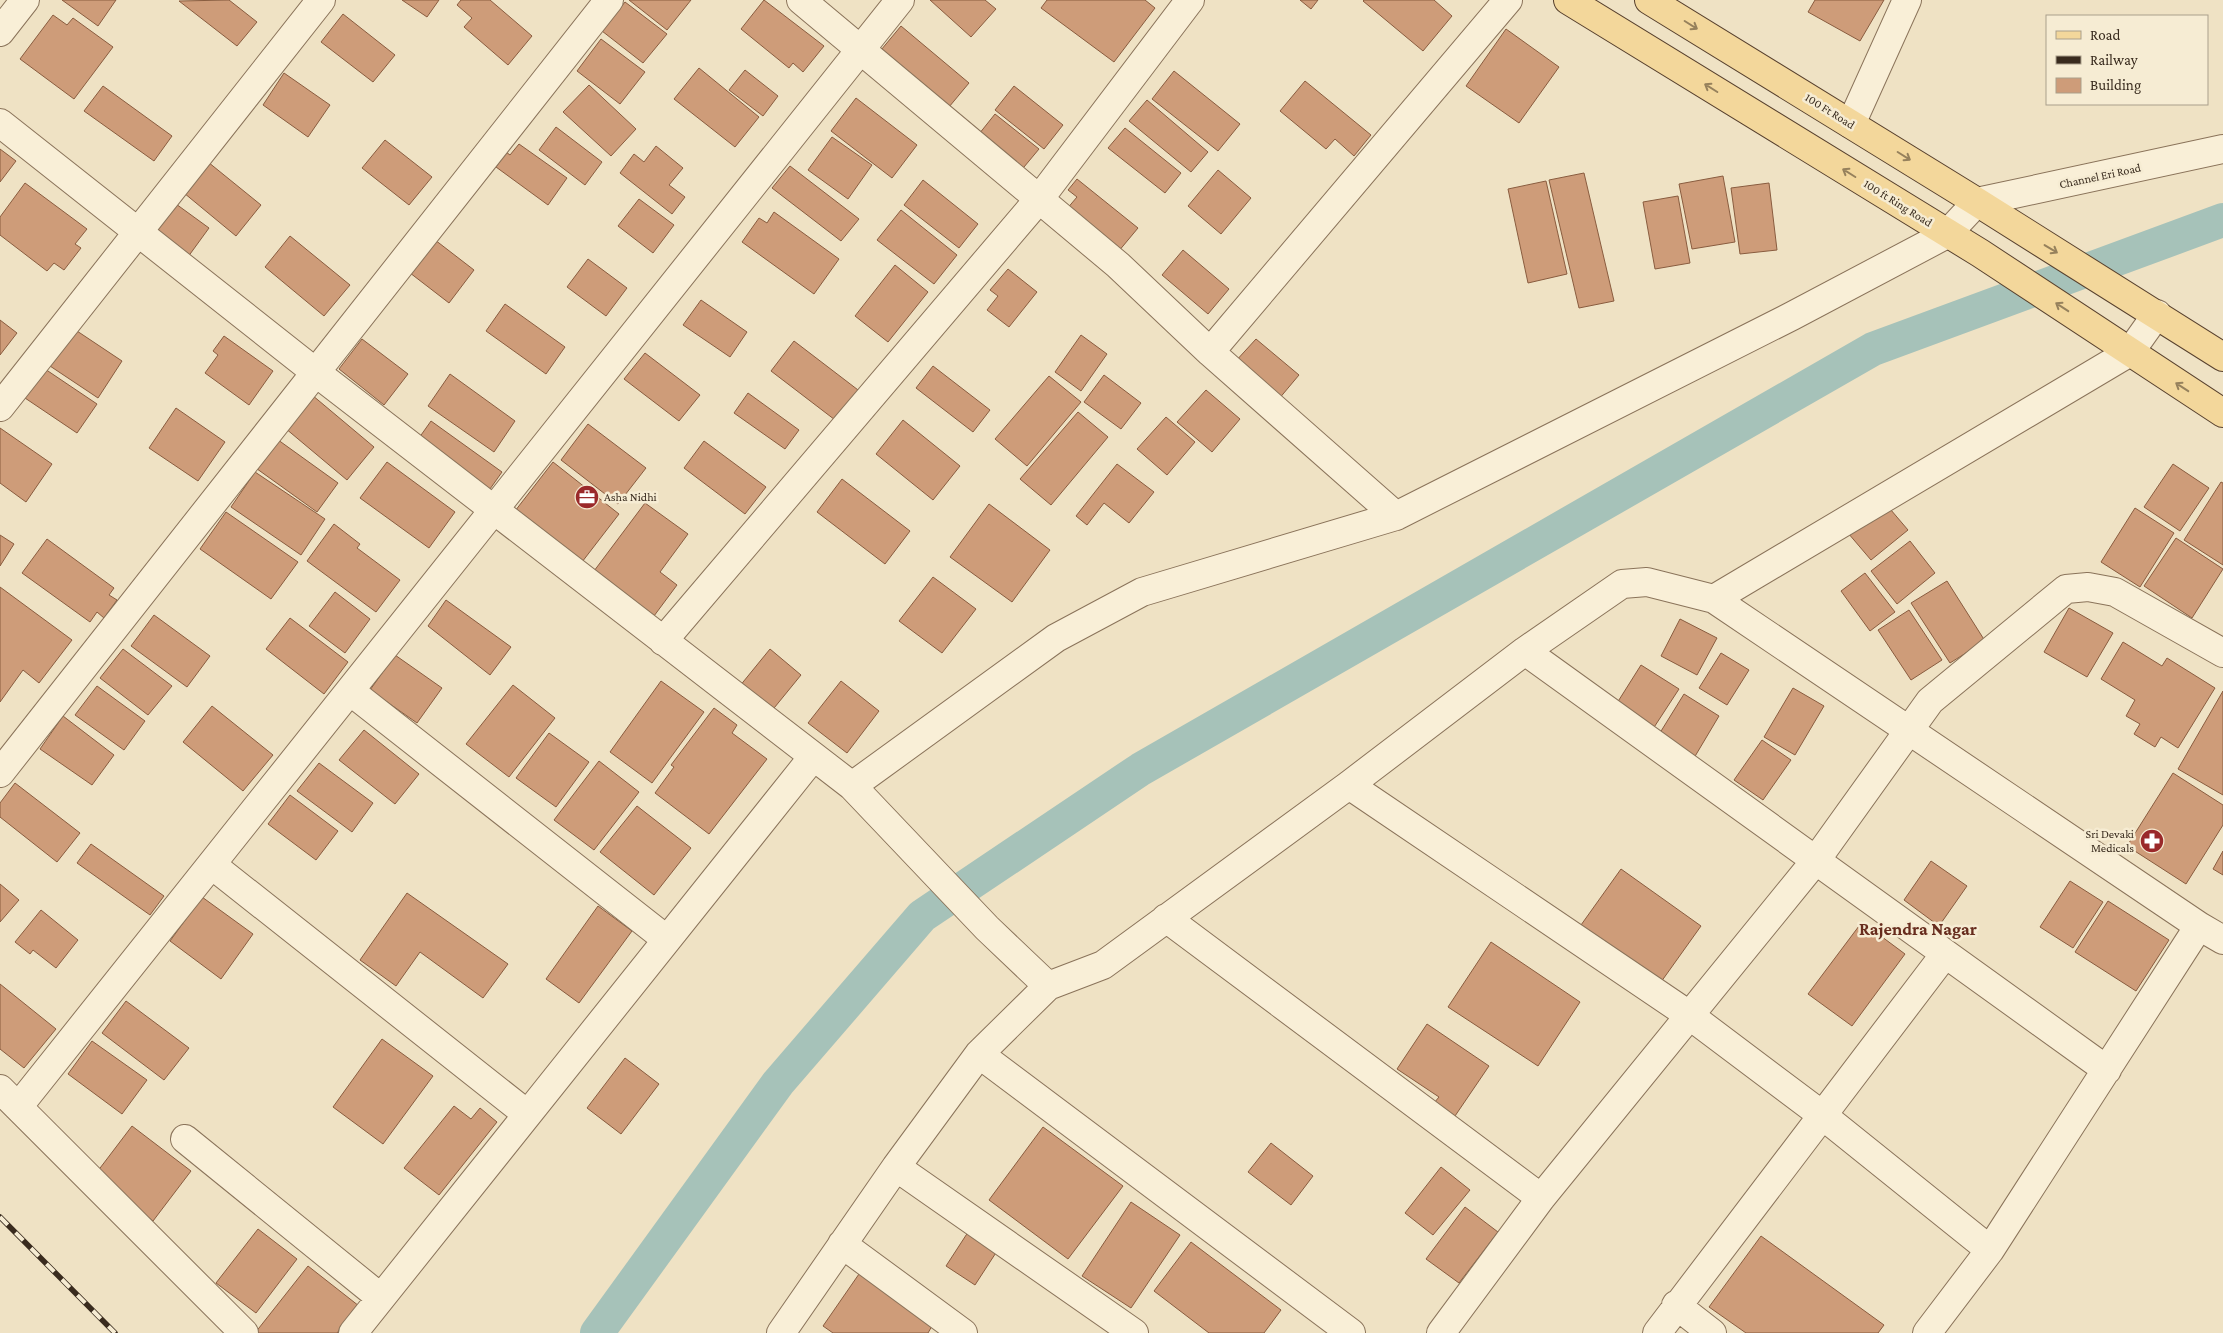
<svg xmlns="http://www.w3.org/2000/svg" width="2223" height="1333" font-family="'Crimson Pro',serif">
<rect width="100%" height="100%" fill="#efe2c4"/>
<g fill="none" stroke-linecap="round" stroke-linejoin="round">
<path stroke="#a6c2b9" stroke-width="34" d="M 597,1333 L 778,1083 L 922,916 L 1141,769 L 1873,349 L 2223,220"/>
</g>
<path fill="#ce9c79" stroke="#895c3f" d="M 62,0 L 116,0 L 98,26 Z
M 229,0 L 257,22 L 237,46 L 179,1 Z
M 402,0 L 439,0 L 427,17 Z
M 461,0 L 490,0 L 532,36 L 508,65 L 464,27 L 472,18 L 457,5 Z
M 629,0 L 691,0 L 667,30 Z
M 764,0 L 824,46 L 803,72 L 793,63 L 789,68 L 741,29 Z
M 930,0 L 985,0 L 996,9 L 971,37 Z
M 1047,0 L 1145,0 L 1155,8 L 1114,62 L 1041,8 Z
M 1300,0 L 1318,0 L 1311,9 Z
M 1364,0 L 1434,0 L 1452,16 L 1423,51 L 1363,1 Z
M 1815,0 L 1884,0 L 1860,41 L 1808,12 Z
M 625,2 L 667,34 L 643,63 L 602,31 Z
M 343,14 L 395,55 L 373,82 L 321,42 Z
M 53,15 L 67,25 L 73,18 L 113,47 L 74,99 L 20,59 Z
M 901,26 L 969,83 L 944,113 L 876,56 Z
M 1506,29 L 1559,67 L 1519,123 L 1466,86 Z
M 601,39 L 645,72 L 620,104 L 577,71 Z
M 699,68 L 759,117 L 735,147 L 674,99 Z
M 745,70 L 778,96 L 763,116 L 729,90 Z
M 1174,71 L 1240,124 L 1218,151 L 1152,99 Z
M 284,73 L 330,105 L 308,137 L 263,105 Z
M 1305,81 L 1371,135 L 1354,156 L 1335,139 L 1326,149 L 1280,111 Z
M 589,85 L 636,129 L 611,156 L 563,112 Z
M 103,86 L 172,136 L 154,161 L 84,111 Z
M 1014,86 L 1063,125 L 1044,149 L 995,110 Z
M 856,98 L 917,145 L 892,178 L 831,131 Z
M 1147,100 L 1208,152 L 1191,172 L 1129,121 Z
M 995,114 L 1039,149 L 1019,173 L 975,139 Z
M 556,127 L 602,162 L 585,185 L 539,150 Z
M 1125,128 L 1181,173 L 1165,193 L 1108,148 Z
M 832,137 L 872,165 L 848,199 L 808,170 Z
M 385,140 L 432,177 L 409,205 L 362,168 Z
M 519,144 L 567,178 L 548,205 L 496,167 L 506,152 L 510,155 Z
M 656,146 L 683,168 L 669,185 L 685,197 L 672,214 L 620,173 L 634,154 L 644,162 Z
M 0,149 L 16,161 L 0,182 Z
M 208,162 L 261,205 L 236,236 L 184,193 Z
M 790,166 L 859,219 L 841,241 L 772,188 Z
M 1218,170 L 1251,198 L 1221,234 L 1188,206 Z
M 1584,173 L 1614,301 L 1579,308 L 1549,180 Z
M 1723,176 L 1735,242 L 1692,249 L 1679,184 Z
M 1077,179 L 1138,228 L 1118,252 L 1066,210 L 1077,197 L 1068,190 Z
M 923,180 L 978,224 L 959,248 L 904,205 Z
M 1546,181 L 1567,274 L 1528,283 L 1508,189 Z
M 25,183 L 87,229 L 75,244 L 81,248 L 64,270 L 54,263 L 47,271 L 0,235 L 0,217 Z
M 1769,183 L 1777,250 L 1740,254 L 1731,188 Z
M 1678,196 L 1690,263 L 1655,269 L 1643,202 Z
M 639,199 L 674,225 L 653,253 L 618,226 Z
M 176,204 L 209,228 L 185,261 L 152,237 Z
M 901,210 L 957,255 L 934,284 L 877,240 Z
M 774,212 L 839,259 L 814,294 L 742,242 L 759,218 L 767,223 Z
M 426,233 L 474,270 L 449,303 L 401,266 Z
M 290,236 L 350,285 L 324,316 L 265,267 Z
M 1183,250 L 1229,289 L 1208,314 L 1162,275 Z
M 588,259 L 627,288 L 606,316 L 567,287 Z
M 895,265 L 928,292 L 888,342 L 855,316 Z
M 1008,269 L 1037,292 L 1009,327 L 987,310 L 998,296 L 990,290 Z
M 701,300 L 747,332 L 730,357 L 683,325 Z
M 505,304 L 565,347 L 546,374 L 486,331 Z
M 0,320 L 17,333 L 0,355 Z
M 68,325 L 122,361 L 98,398 L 44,362 Z
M 1081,335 L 1107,354 L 1081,391 L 1055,372 Z
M 224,336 L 273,371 L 249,405 L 205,373 L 218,355 L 213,351 Z
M 362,339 L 408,374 L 384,405 L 339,369 Z
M 1256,339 L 1299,375 L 1278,400 L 1234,363 Z
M 794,341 L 862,393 L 839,423 L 771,371 Z
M 645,353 L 700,395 L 679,421 L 624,379 Z
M 933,366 L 990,410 L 973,432 L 916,388 Z
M 42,367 L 97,404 L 77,433 L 22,396 Z
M 450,374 L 515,421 L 494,452 L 428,406 Z
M 1104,375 L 1141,403 L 1121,429 L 1084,402 Z
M 1049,376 L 1081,402 L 1027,466 L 995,439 Z
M 1206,390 L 1240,419 L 1212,452 L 1177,422 Z
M 748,393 L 799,430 L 785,449 L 734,413 Z
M 312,395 L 374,447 L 347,480 L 285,428 Z
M 176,408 L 225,442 L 198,481 L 149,448 Z
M 1078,412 L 1108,437 L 1051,505 L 1020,479 Z
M 1166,417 L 1195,442 L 1167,475 L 1137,449 Z
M 903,420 L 960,466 L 933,500 L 876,454 Z
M 431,421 L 502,472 L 485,496 L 414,445 Z
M 588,424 L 646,468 L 618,504 L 561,460 Z
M 0,428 L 52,464 L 26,502 L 0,483 Z
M 274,437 L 338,483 L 317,512 L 253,466 Z
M 704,441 L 766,487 L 745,514 L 684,468 Z
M 387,462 L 455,512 L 429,548 L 360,498 Z
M 553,462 L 619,514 L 582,562 L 515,511 Z
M 1117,464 L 1154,492 L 1129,523 L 1104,503 L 1087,525 L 1076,516 Z
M 2173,464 L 2209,488 L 2180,531 L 2144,507 Z
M 255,472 L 325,519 L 301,555 L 231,507 Z
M 842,479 L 910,531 L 885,564 L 817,512 Z
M 2221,482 L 2223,483 L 2223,565 L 2184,540 Z
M 645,503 L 688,534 L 660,572 L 677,585 L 651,620 L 591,575 Z
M 1885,503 L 1908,530 L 1871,560 L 1848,533 Z
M 989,504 L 1050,550 L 1012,602 L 950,557 Z
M 2135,508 L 2174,533 L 2140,587 L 2101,562 Z
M 226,512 L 298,562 L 271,599 L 200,549 Z
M 334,524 L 360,544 L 357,548 L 400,580 L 376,612 L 307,561 Z
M 0,535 L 14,544 L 0,566 Z
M 2176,538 L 2223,569 L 2192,618 L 2144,586 Z
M 47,539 L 114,588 L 109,595 L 117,600 L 104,618 L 97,612 L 90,622 L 22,573 Z
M 1910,541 L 1935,573 L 1897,604 L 1871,571 Z
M 1865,573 L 1895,612 L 1870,631 L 1841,591 Z
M 933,577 L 976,609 L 942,653 L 899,621 Z
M 1947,581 L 1985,641 L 1950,663 L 1911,603 Z
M 0,587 L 72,640 L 39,683 L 23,670 L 0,702 Z
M 335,592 L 370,619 L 345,653 L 309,626 Z
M 446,600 L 511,647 L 490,675 L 428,626 Z
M 2069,608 L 2113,633 L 2087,677 L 2044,652 Z
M 1909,610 L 1942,660 L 1911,680 L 1878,630 Z
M 154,615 L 210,656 L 187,687 L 131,646 Z
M 290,618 L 348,662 L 324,694 L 266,649 Z
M 1680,619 L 1717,638 L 1697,675 L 1661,656 Z
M 2123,642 L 2162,666 L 2167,658 L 2215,688 L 2178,748 L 2161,737 L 2155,747 L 2134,734 L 2140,724 L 2126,716 L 2135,700 L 2101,679 Z
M 123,649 L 172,686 L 148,715 L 100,678 Z
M 770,649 L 801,675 L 770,713 L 739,687 Z
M 1721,653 L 1749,670 L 1727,705 L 1699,688 Z
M 395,655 L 442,688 L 417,723 L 370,690 Z
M 1641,665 L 1679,689 L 1649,735 L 1612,711 Z
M 661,681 L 704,712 L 652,783 L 610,752 Z
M 841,681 L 879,711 L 847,753 L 808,723 Z
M 513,685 L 555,718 L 509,777 L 466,744 Z
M 97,686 L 145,721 L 124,750 L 75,715 Z
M 1793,688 L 1824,706 L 1795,755 L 1764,737 Z
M 2223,691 L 2223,795 L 2178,769 Z
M 1684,694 L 1719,716 L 1694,758 L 1658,736 Z
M 212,706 L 273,755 L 243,791 L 183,742 Z
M 714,708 L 737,725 L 732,733 L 767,759 L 709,834 L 655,793 L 674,767 L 671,765 Z
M 63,716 L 114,755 L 92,785 L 40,749 Z
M 364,730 L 419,774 L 395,804 L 339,760 Z
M 549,733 L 589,762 L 556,807 L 516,778 Z
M 1762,740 L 1791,760 L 1763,800 L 1734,780 Z
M 599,761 L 639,792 L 594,850 L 554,820 Z
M 319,763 L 373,803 L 352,832 L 297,791 Z
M 2173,773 L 2223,805 L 2223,825 L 2186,884 L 2127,846 Z
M 15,783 L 80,833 L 57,862 L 0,817 L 0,803 Z
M 290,795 L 338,831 L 316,860 L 268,824 Z
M 637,806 L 691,848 L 654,895 L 600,852 Z
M 91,844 L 164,896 L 150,915 L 77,863 Z
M 2223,851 L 2223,875 L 2213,869 Z
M 1931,861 L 1967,886 L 1939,926 L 1904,900 Z
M 1621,869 L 1701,926 L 1656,989 L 1576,932 Z
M 2070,881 L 2103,902 L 2073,948 L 2040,927 Z
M 0,884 L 19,900 L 0,922 Z
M 407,893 L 508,964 L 483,998 L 420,952 L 396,986 L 360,960 Z
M 202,897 L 253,934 L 221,979 L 170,941 Z
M 2108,901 L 2169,940 L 2136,991 L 2075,952 Z
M 598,906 L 632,931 L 579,1003 L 546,979 Z
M 41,910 L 78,940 L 56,968 L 33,950 L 30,954 L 15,942 Z
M 1862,922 L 1905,954 L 1852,1026 L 1808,994 Z
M 1491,942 L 1580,1002 L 1538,1066 L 1448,1007 Z
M 0,984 L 56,1029 L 24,1068 L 0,1049 Z
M 126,1001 L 189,1048 L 164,1080 L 102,1033 Z
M 1427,1024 L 1489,1066 L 1455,1116 L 1434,1103 L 1439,1097 L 1397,1069 Z
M 382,1039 L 433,1076 L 383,1144 L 333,1107 Z
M 92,1041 L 147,1080 L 122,1114 L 68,1074 Z
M 625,1058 L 659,1084 L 621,1134 L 587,1108 Z
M 454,1106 L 471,1119 L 480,1108 L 497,1122 L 439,1195 L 404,1168 Z
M 132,1126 L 191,1171 L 153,1221 L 94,1176 Z
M 1043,1127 L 1123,1186 L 1068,1259 L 989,1200 Z
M 1271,1143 L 1313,1176 L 1291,1205 L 1248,1172 Z
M 1441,1167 L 1470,1190 L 1433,1235 L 1405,1213 Z
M 1131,1202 L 1180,1235 L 1131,1308 L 1082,1276 Z
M 1465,1207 L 1498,1232 L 1459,1283 L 1426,1259 Z
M 972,1226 L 1001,1245 L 975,1285 L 946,1266 Z
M 258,1229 L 297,1259 L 256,1313 L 216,1283 Z
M 1761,1236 L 1884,1325 L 1878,1333 L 1746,1333 L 1709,1307 Z
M 1191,1242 L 1281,1310 L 1264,1333 L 1209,1333 L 1154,1291 Z
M 308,1266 L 359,1306 L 337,1333 L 255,1333 Z
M 859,1274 L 932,1326 L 928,1333 L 833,1333 L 823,1326 Z"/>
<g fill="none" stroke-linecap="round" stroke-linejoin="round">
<g stroke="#8a735a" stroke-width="30">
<path id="street" d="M 801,0 L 1118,265 L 1210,352 L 1396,516 L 1792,316 L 1947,234 L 1977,202 L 2223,149
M 0,32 L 25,0
M 0,123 L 314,371 L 852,786 L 987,928 L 1048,986
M 1851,124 L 1907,0
M 2157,314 L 2130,352 L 1714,599 L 2199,926
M 1210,352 L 1508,0
M 0,407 L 321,0
M 663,641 L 1040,198 L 1190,0
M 1525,651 L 2107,1070
M 350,691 L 666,939
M 0,773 L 609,0
M 1349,785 L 1689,1015 L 1822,1115 L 1990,1250
M 852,786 L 1056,638 L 1142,592 L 1396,516
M 212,865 L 527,1114
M 1166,918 L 1541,1198
M 979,1054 L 1351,1333
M 0,1089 L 244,1333
M 18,1107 L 900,0
M 185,1139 L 381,1298
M 896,1167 L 1134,1333
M 842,1244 L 963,1333
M 1676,1305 L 1712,1333
M 353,1333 L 813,757
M 781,1333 L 896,1167 L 979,1054 L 1048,986 L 1103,965 L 1349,785 L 1525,651 L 1622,584 L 1647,582 L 1714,599
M 1441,1333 L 1541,1198 L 1816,860 L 1930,701 L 2066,589 L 2088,587 L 2115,592 L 2223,653
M 1657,1333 L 1945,954
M 1927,1333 L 1990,1250 L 2199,926 L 2223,940"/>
</g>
<g stroke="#58412e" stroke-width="30">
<path id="primary" d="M 1568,0 L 1980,253 L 2223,413
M 1649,0 L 1977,202 L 2223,357"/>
</g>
<use href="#street" stroke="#f9efd7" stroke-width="28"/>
<use href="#primary" stroke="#f3d79b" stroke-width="28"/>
<g stroke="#392b1e" stroke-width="5.5">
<path id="rail" d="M 0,1217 L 115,1333"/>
</g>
<use href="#rail" stroke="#f6ecd3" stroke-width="4" stroke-dasharray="11" stroke-linecap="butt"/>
</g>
<defs><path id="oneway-shaft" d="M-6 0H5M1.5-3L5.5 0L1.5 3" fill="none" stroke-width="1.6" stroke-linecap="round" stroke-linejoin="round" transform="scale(1.25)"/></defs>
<g stroke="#96815c">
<use href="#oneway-shaft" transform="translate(1691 25) rotate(32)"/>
<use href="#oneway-shaft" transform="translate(1711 88) rotate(-148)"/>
<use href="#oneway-shaft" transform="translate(1904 156) rotate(32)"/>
<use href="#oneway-shaft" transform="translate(1849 173) rotate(-148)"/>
<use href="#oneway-shaft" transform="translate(2051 249) rotate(31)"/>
<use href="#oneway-shaft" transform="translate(2062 307) rotate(-147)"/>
<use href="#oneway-shaft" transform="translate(2182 387) rotate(-147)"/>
</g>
<defs>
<g id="office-disc" transform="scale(1.25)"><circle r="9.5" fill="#9a292a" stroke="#f6ecd3"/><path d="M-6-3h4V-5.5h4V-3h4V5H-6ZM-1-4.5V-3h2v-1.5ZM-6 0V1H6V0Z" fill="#fff"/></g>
<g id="pharmacy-disc" transform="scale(1.25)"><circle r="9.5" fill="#9a292a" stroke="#f6ecd3"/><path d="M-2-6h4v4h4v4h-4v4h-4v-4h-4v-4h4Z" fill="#fff"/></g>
</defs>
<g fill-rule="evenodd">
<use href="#office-disc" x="587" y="497"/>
<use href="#pharmacy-disc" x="2152" y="841"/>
</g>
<g text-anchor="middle" stroke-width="5" stroke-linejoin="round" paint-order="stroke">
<g font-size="12" fill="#392b1e" stroke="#f6ecd3">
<text transform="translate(1830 111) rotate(32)" y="4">100 Ft Road</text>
<text transform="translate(2100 176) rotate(-12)" y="4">Channel Eri Road</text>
<text transform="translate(1898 203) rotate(32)" y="4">100 ft Ring Road</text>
</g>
<g font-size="12" fill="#392b1e" stroke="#f6ecd3" text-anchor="start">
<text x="604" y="501">Asha Nidhi</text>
<text x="2134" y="838" text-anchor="end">Sri Devaki<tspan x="2134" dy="14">Medicals</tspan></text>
</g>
<g font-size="18" font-weight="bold" fill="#672c1d" stroke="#f6ecd3">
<text x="1918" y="935">Rajendra Nagar</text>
</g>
</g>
<rect x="2046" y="15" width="162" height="90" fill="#f6ecd3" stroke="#aa9f8b"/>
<rect x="2056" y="31" width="25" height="8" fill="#f3d79b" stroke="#aa9f8b"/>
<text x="2090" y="40" font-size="15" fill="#392b1e">Road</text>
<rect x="2056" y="56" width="25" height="8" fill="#392b1e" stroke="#aa9f8b"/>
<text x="2090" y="65" font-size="15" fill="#392b1e">Railway</text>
<rect x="2056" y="78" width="25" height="15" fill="#ce9c79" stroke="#aa9f8b"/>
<text x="2090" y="90" font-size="15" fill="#392b1e">Building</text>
</svg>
